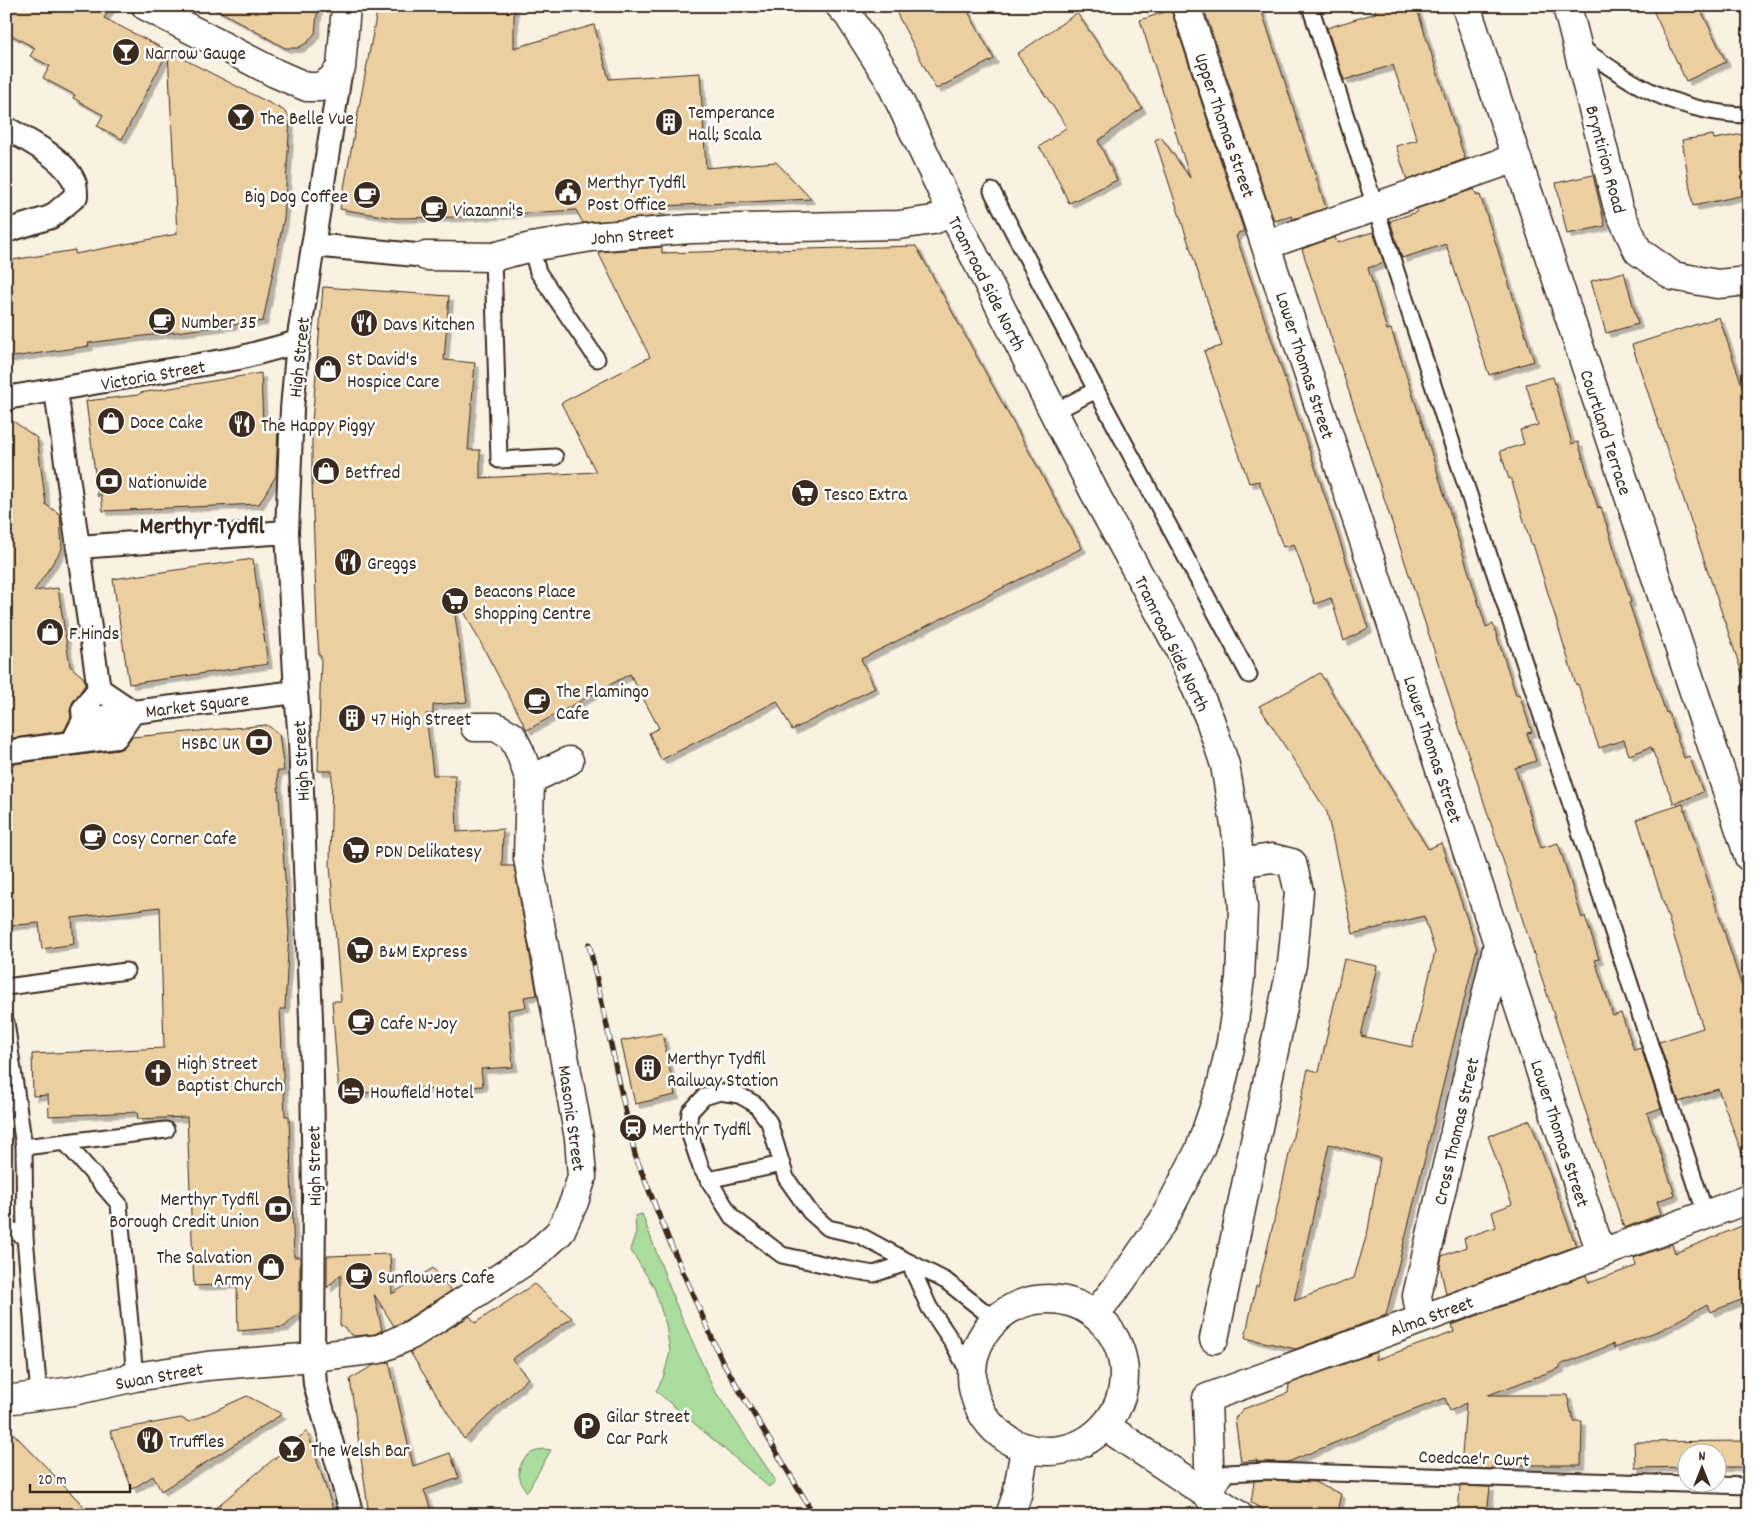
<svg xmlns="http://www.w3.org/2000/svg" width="1755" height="1521" font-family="Dekko,sans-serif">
<defs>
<filter id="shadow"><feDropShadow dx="4.5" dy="4.5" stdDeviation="0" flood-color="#0004"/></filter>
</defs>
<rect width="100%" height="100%" fill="#f9f1e2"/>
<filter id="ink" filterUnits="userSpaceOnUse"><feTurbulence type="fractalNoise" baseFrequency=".02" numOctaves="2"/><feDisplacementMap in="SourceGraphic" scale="10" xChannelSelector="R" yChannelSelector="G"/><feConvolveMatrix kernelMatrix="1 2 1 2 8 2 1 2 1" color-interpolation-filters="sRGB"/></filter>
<g filter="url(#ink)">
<path fill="#a9dc9d" stroke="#72835e" d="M 642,1214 L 675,1302 L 713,1388 L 776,1481 L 769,1487 L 656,1391 L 663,1378 L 670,1352 L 666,1325 L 654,1287 L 630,1249 L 636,1233 L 635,1216 Z
M 543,1449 L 551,1450 L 527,1492 C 512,1473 519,1454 543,1449 Z"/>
<path fill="#eccfa0" stroke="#3b2a1e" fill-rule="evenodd" filter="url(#shadow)" d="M 6,6 L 111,6 L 104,18 L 168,51 L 122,139 L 97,126 L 103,115 L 73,98 L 75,95 L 43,78 L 50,66 L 30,56 L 35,48 L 6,32 Z
M 211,6 L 318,6 L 315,33 L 308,42 L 298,48 L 285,48 Z
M 378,6 L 514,6 L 514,48 L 594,25 L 609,79 L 700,73 L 706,168 L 776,162 L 811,199 L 661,206 L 661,216 L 583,223 L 576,210 L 460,217 L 395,218 L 340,209 Z
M 893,6 L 965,6 L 994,59 L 936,89 Z
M 1203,6 L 1260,6 L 1326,208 L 1293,219 L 1292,216 L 1274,221 Z
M 1374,6 L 1416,6 L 1465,159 L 1407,180 L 1396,146 L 1417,140 L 1393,65 L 1344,80 L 1327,28 L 1376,13 Z
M 1651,6 L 1699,6 L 1726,62 L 1686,81 Z
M 1171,10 L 1244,231 L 1238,233 L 1238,235 L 1236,236 L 1328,505 L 1368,628 L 1344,641 L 1331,598 L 1315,604 L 1294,544 L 1283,547 L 1259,481 L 1249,483 L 1204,351 L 1222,346 L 1155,140 L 1161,137 L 1190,178 L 1140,20 Z
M 1077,13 L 1142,108 L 1098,141 L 1117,180 L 1069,203 L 1048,159 L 1039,147 L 1067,127 L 1017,54 Z
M 168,51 L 283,110 L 290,117 L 284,218 L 263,321 L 88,343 L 89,346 L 6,358 L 6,261 L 75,250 L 75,254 L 177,234 Z
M 1749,133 L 1749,194 L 1693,206 L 1682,140 L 1713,135 L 1714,139 Z
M 1593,175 L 1605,226 L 1567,234 L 1556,183 Z
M 1474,189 L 1477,196 L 1480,195 L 1534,361 L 1489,375 L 1446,244 L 1402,258 L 1390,221 L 1417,212 L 1416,209 Z
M 1373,232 L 1384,263 L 1368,268 L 1387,330 L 1391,329 L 1421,420 L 1486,627 L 1493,624 L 1516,695 L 1519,694 L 1532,732 L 1527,733 L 1536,761 L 1515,768 L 1541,848 L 1558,843 L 1582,918 L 1585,916 L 1599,959 L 1595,960 L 1613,1016 L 1621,1013 L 1634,1050 L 1641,1048 L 1661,1108 L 1647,1113 L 1675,1195 L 1657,1201 L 1661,1214 L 1624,1228 L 1302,249 L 1335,237 L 1337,243 Z
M 916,246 L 1082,548 L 861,659 L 875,688 L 792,730 L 777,701 L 661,760 L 649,733 L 659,728 L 630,674 L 527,730 L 451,587 L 467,702 L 433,705 L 433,714 L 426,714 L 433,775 L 455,775 L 457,832 L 503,829 L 502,866 L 514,866 L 537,995 L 524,997 L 526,1007 L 508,1010 L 513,1067 L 481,1069 L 483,1086 L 425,1090 L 425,1088 L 339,1095 L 332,1001 L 341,1001 L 330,865 L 332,771 L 318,771 L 321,656 L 319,656 L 317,626 L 312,482 L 312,423 L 323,287 L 449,296 L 444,360 L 475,363 L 468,450 L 480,450 L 480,478 L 596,472 L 561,403 L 650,357 L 598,252 L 662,247 L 662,253 Z
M 1624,272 L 1638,324 L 1606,333 L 1591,281 Z
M 1719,317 L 1749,406 L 1749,679 L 1744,679 L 1632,345 Z
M 261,373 L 263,427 L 278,427 L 276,476 L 259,504 L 103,511 L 101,493 L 98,497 L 86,401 L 138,395 L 140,393 Z
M 1553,377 L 1572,444 L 1578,442 L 1598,508 L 1601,507 L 1631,602 L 1629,603 L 1666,713 L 1668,712 L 1684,758 L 1689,756 L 1703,792 L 1674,804 L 1651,747 L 1629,755 L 1624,740 L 1599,748 L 1578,684 L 1576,685 L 1533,544 L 1531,544 L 1511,478 L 1509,479 L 1500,451 L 1524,444 L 1520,430 L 1538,425 L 1526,384 Z
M 6,416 L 37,438 L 46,505 L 60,514 L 62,549 L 34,591 L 58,588 L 70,666 L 84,678 L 85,685 L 72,703 L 70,711 L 71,717 L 64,731 L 6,739 Z
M 253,559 L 268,664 L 129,684 L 113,579 Z
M 1320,673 L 1428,849 L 1441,843 L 1477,948 L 1386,1315 L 1296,1349 L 1245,1338 L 1256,1286 L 1258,1287 L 1277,1208 L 1308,1069 L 1319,1072 L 1344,959 L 1377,966 L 1361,1036 L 1412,1047 L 1435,952 L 1424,916 L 1353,934 L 1327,812 L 1259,706 L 1298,686 ZM 1329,1144 L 1380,1158 L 1368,1230 L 1354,1278 L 1294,1301 Z
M 267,725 L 279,734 L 284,771 L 277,771 L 289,932 L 285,1009 L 280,1009 L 285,1116 L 289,1116 L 294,1257 L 300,1257 L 300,1312 L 284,1327 L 238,1331 L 237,1284 L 194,1286 L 187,1117 L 138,1119 L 137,1112 L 49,1116 L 48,1095 L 33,1096 L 32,1054 L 164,1048 L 160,907 L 72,918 L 74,944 L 42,949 L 39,923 L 6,926 L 6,765 L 118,750 L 123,748 L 132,737 Z
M 1683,804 L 1749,1009 L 1749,1163 L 1746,1164 L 1718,1089 L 1679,1102 L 1659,1042 L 1703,1028 L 1637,819 Z
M 662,1033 L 675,1095 L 635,1104 L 621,1041 Z
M 1530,1120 L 1576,1246 L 1446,1294 L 1440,1266 L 1442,1256 L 1466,1247 L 1464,1238 L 1496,1227 L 1492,1212 L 1512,1204 L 1488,1136 Z
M 1749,1223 L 1749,1297 L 1710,1312 L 1707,1304 L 1663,1329 L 1614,1348 L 1613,1344 L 1560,1365 L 1560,1368 L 1488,1395 L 1567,1395 L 1573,1421 L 1582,1421 L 1581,1465 L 1493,1465 L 1492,1469 L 1461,1468 L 1466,1403 L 1450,1411 L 1445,1398 L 1383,1422 L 1383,1423 L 1288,1462 L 1256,1462 L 1257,1460 L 1241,1462 L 1235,1418 L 1243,1409 L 1288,1393 L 1289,1384 L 1377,1352 L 1375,1360 L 1429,1341 L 1454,1332 L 1452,1325 L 1586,1275 L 1589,1283 L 1636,1266 L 1634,1258 L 1672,1244 L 1675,1253 Z
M 390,1254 L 392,1294 L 433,1268 L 451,1291 L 404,1321 L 394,1326 L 374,1294 L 382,1330 L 375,1334 L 354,1336 L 340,1325 L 341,1274 L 327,1288 L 327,1256 Z
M 534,1284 L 572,1318 L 512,1359 L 528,1378 L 464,1439 L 410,1352 L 470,1316 L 475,1323 Z
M 389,1362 L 413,1466 L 450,1453 L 459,1478 L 424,1490 L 433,1515 L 369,1515 L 350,1379 L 374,1365 Z
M 247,1396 L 282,1414 L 161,1491 L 153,1476 L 132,1489 L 110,1431 L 181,1418 L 189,1422 Z
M 6,1426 L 47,1468 L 92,1515 L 6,1515 Z
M 307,1431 L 335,1515 L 207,1515 Z
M 1749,1441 L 1749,1467 L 1718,1467 L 1718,1454 L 1688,1454 L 1688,1467 L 1635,1468 L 1634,1442 Z
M 1267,1480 L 1314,1482 L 1341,1494 L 1336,1515 L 1274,1515 L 1251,1503 L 1254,1481 Z
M 1460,1486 L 1490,1487 L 1487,1515 L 1458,1515 Z"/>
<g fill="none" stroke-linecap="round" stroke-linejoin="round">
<g stroke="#3b2a1e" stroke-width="19">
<path id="service" d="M 1310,6 L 1450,437 L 1706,1215
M 1577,45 C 1598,59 1619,75 1642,87 C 1674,104 1713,115 1749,115
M 992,191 L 1096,390 L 1249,675
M 531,247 L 538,272 L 597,359
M 493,257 L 499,460 L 555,457
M 1054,412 L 1096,390
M 6,987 L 126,971
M 6,1022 L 24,1147 L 25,1237 L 39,1395
M 720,1092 L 739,1095 L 755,1104 L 769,1122 L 786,1178 L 810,1212 L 828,1228 L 859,1235 L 909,1262 L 874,1274 L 845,1269 L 782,1255 L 732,1217 L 701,1168 L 688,1129 L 690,1112 L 704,1097 Z
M 65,1142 L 119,1204 L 135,1377
M 24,1147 L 166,1130
M 708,1180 L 782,1164
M 6,1227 L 25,1237
M 970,1375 L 953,1343 L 929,1307 L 909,1262 L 946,1281 L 995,1320
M 1212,1495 L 1227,1473 L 1267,1471 L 1749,1486"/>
</g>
<g stroke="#3b2a1e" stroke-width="26">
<path id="pedestrian" d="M 341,68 L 298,342 L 292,409 L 287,532 L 296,692 L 300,741 L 311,1019 L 314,1195 L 313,1357 L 315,1384 L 352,1515
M 6,128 C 28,141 67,159 75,184 C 76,188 76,192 76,196 L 51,217 L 6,231
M 313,245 L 426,256
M 56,391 L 78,547
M 6,398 L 239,358 L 298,342
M 287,532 L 78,547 L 99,689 L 133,712 L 296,692
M 84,720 L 133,712
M 72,743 L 116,737 L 133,712
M 6,752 L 72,743 L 84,720 L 83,710 L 99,689"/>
</g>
<g stroke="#3b2a1e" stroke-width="31">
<path id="minor" d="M 146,6 L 275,73 L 307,87 L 320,87 L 331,80 L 341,68 L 346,6
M 1186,6 L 1601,1253
M 1466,6 L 1749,857
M 1567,6 L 1618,208 L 1638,251 L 1673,276 L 1717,284 L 1749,281
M 1266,245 L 1516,158
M 426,256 L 493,257 L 531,247 L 592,237 L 690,229 L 899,225 L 933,220 L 952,212
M 530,780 L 569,761
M 1421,1318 L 1417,1296 L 1498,944
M 1214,1339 L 1292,964 L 1299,892 L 1292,863 L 1272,858 L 1239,863
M 6,1400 L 73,1391 L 135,1377 L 207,1366 L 313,1357 L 379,1349 L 411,1335 L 535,1255 L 560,1232 L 574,1202 L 582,1177 L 579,1138 L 528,858 L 530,780 L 520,752 L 512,736 L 496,727 L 475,727
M 1217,1515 L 1210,1497 L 1207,1398 L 1749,1199"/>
</g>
<g stroke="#3b2a1e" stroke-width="31">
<path id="tertiary" d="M 840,6 L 849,16 L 889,79 L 952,212 L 1099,501 L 1179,648 L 1210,720 L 1225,765 L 1237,837 L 1243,908 L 1240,978 L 1231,1043 L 1221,1087 L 1200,1149 L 1163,1221 L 1120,1283 L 1095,1314
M972 1375a76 76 0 1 1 152 0a76 76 0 1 1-152 0Z
M 1105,1426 L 1238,1515
M 1010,1515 L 1017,1495 L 1025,1449"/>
</g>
<use href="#service" stroke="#fff" stroke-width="15"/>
<use href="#pedestrian" stroke="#fff" stroke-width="22"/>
<use href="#minor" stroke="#fff" stroke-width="28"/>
<use href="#tertiary" stroke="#fff" stroke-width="28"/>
<g stroke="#3b2a1e" stroke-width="5.5">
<path id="rail" d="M 589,944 L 635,1155 L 668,1238 L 722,1361 L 814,1515"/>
</g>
<use href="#rail" stroke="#fff" stroke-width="4" stroke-dasharray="11" stroke-linecap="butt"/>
</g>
</g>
<defs>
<g id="bar-disc" transform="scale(1.4375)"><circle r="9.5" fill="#3b2a1e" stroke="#fff"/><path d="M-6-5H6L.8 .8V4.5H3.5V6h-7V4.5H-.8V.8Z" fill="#fff"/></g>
<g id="building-disc" transform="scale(1.4375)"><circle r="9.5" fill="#3b2a1e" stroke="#fff"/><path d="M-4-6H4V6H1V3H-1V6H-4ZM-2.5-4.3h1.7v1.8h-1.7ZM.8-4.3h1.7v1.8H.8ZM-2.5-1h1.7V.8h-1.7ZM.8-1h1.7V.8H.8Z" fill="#fff"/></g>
<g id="civic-disc" transform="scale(1.4375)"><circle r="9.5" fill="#3b2a1e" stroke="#fff"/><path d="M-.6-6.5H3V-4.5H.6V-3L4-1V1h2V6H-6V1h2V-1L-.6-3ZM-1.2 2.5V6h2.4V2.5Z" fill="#fff"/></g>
<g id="cafe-disc" transform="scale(1.4375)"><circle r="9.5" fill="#3b2a1e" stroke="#fff"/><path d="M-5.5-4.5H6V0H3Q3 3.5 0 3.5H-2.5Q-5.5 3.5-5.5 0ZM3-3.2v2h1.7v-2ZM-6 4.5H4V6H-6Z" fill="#fff"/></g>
<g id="restaurant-disc" transform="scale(1.4375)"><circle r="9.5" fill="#3b2a1e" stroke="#fff"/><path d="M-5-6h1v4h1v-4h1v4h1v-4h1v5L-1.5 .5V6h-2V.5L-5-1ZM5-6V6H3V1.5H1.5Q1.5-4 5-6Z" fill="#fff"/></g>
<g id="shop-disc" transform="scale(1.4375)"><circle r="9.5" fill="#3b2a1e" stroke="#fff"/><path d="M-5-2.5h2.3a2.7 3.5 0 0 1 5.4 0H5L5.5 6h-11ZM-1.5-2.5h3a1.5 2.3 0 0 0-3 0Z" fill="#fff"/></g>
<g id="bank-disc" transform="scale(1.4375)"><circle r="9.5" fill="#3b2a1e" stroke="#fff"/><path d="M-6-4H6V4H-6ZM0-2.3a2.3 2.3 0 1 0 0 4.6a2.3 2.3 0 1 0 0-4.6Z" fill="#fff"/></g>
<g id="supermarket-disc" transform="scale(1.4375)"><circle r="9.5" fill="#3b2a1e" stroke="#fff"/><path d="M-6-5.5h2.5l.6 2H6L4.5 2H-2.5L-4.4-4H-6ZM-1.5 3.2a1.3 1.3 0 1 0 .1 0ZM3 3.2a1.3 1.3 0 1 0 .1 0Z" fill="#fff"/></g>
<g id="church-disc" transform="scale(1.4375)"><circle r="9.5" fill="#3b2a1e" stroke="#fff"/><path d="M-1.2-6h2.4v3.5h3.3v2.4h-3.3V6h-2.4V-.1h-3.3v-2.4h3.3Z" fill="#fff"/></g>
<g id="hotel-disc" transform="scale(1.4375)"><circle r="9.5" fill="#3b2a1e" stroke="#fff"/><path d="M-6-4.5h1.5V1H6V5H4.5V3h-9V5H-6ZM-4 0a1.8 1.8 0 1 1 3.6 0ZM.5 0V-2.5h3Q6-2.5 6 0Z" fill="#fff"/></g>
<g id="station-disc" transform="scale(1.4375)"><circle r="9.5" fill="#3b2a1e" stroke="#fff"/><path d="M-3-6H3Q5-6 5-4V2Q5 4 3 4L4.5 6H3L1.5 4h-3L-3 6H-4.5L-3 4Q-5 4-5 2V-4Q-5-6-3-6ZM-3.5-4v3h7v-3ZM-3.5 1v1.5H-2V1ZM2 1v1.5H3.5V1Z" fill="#fff"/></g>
<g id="parking-disc" transform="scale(1.4375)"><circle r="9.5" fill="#3b2a1e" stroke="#fff"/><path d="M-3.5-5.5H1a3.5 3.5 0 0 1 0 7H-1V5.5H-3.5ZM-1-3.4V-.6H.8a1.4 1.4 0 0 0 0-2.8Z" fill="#fff"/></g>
</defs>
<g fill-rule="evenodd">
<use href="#bar-disc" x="126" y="52"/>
<use href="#bar-disc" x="241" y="117"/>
<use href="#building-disc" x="669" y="122"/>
<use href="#civic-disc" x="568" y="192"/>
<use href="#cafe-disc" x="367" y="195"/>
<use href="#cafe-disc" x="434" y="209"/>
<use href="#cafe-disc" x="162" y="321"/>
<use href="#restaurant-disc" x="364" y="323"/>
<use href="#shop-disc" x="328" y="369"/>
<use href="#shop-disc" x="111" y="421"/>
<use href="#restaurant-disc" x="242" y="424"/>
<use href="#shop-disc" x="326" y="471"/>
<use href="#bank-disc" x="109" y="481"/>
<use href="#supermarket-disc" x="805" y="493"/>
<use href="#restaurant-disc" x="348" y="562"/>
<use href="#supermarket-disc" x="455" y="601"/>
<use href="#shop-disc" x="50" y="632"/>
<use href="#cafe-disc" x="537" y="701"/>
<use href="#building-disc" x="352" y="718"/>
<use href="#bank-disc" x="259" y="742"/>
<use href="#cafe-disc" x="93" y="837"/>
<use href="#supermarket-disc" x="356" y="850"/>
<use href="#supermarket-disc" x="360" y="950"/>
<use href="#cafe-disc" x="361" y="1022"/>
<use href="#building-disc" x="648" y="1068"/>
<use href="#church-disc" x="158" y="1073"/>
<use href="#hotel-disc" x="351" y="1091"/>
<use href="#station-disc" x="633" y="1128"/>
<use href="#bank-disc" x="278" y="1209"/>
<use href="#shop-disc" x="271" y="1267"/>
<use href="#cafe-disc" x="359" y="1276"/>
<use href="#parking-disc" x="587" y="1426"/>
<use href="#restaurant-disc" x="150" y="1440"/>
<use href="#bar-disc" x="292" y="1449"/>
</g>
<g text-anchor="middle" stroke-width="5" stroke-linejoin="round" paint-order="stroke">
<g font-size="19" fill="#3b2a1e" stroke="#fff" text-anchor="start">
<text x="145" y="59">Narrow Gauge</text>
<text x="688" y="118">Temperance<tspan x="688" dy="22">Hall; Scala</tspan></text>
<text x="260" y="124">The Belle Vue</text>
<text x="587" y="188">Merthyr Tydfil<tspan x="587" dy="22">Post Office</tspan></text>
<text x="348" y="202" text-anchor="end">Big Dog Coffee</text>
<text x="453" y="216">Viazanni's</text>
<text x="181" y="328">Number 35</text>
<text x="383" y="330">Davs Kitchen</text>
<text x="347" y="365">St David's<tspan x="347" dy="22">Hospice Care</tspan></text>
<text x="130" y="428">Doce Cake</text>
<text x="261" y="431">The Happy Piggy</text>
<text x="345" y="478">Betfred</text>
<text x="128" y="488">Nationwide</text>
<text x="824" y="500">Tesco Extra</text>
<text x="367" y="569">Greggs</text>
<text x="474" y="597">Beacons Place<tspan x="474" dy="22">Shopping Centre</tspan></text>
<text x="69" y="639">F.Hinds</text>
<text x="556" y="697">The Flamingo<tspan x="556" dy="22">Cafe</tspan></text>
<text x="371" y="725">47 High Street</text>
<text x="240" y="749" text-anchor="end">HSBC UK</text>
<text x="112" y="844">Cosy Corner Cafe</text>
<text x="375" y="857">PDN Delikatesy</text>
<text x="379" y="957">B&amp;M Express</text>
<text x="380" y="1029">Cafe N-Joy</text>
<text x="667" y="1064">Merthyr Tydfil<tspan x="667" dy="22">Railway Station</tspan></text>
<text x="177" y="1069">High Street<tspan x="177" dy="22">Baptist Church</tspan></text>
<text x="370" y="1098">Howfield Hotel</text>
<text x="652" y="1135">Merthyr Tydfil</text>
<text x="259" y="1205" text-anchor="end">Merthyr Tydfil<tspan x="259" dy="22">Borough Credit Union</tspan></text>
<text x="252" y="1263" text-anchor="end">The Salvation<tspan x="252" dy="22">Army</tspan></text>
<text x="378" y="1283">Sunflowers Cafe</text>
<text x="606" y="1422">Gilar Street<tspan x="606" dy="22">Car Park</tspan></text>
<text x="169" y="1447">Truffles</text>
<text x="311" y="1456">The Welsh Bar</text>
</g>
<g font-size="19" fill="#3b2a1e" stroke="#fff">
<text transform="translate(1226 125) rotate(71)" y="7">Upper Thomas Street</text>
<text transform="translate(1607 159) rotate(75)" y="7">Bryntirion Road</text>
<text transform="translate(632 234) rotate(-5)" y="7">John Street</text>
<text transform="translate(988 283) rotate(63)" y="7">Tramroad Side North</text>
<text transform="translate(298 357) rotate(-84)" y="7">High Street</text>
<text transform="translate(1306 365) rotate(72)" y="7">Lower Thomas Street</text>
<text transform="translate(153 374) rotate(-10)" y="7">Victoria Street</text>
<text transform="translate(1607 432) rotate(72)" y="7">Courtland Terrace</text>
<text transform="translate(1173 643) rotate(64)" y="7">Tramroad Side North</text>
<text transform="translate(197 704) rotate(-7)" y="7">Market Square</text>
<text transform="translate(1434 749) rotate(72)" y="7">Lower Thomas Street</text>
<text transform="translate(300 761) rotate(-93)" y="7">High Street</text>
<text transform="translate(573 1118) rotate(82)" y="7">Masonic Street</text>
<text transform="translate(1455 1131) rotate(-77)" y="7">Cross Thomas Street</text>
<text transform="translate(1561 1133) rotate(72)" y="7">Lower Thomas Street</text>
<text transform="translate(313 1166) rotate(-91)" y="7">High Street</text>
<text transform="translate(1431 1315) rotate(-20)" y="7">Alma Street</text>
<text transform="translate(159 1375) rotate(-10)" y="7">Swan Street</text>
<text transform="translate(1474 1457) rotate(2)" y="7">Coedcae'r Cwrt</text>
</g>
<g font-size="24" font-weight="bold" fill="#3b2a1e" stroke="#fff">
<text x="202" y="533">Merthyr Tydfil</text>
</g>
</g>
<rect width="1755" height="1521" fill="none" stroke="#fff" stroke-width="25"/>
<rect x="12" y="12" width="1730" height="1496" fill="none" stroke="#3b2a1e" stroke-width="2" filter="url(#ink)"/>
<g transform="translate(1702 1468)"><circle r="24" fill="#ffffff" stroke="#b1aaa5"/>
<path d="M0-4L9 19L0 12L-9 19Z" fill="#3b2a1e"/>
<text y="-8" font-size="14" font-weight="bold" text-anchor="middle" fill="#3b2a1e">N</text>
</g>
<path d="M30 1484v8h100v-8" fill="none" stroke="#3b2a1e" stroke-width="2.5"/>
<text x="38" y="1484" font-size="15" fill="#3b2a1e" stroke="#ffffff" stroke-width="4" paint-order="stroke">20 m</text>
</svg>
